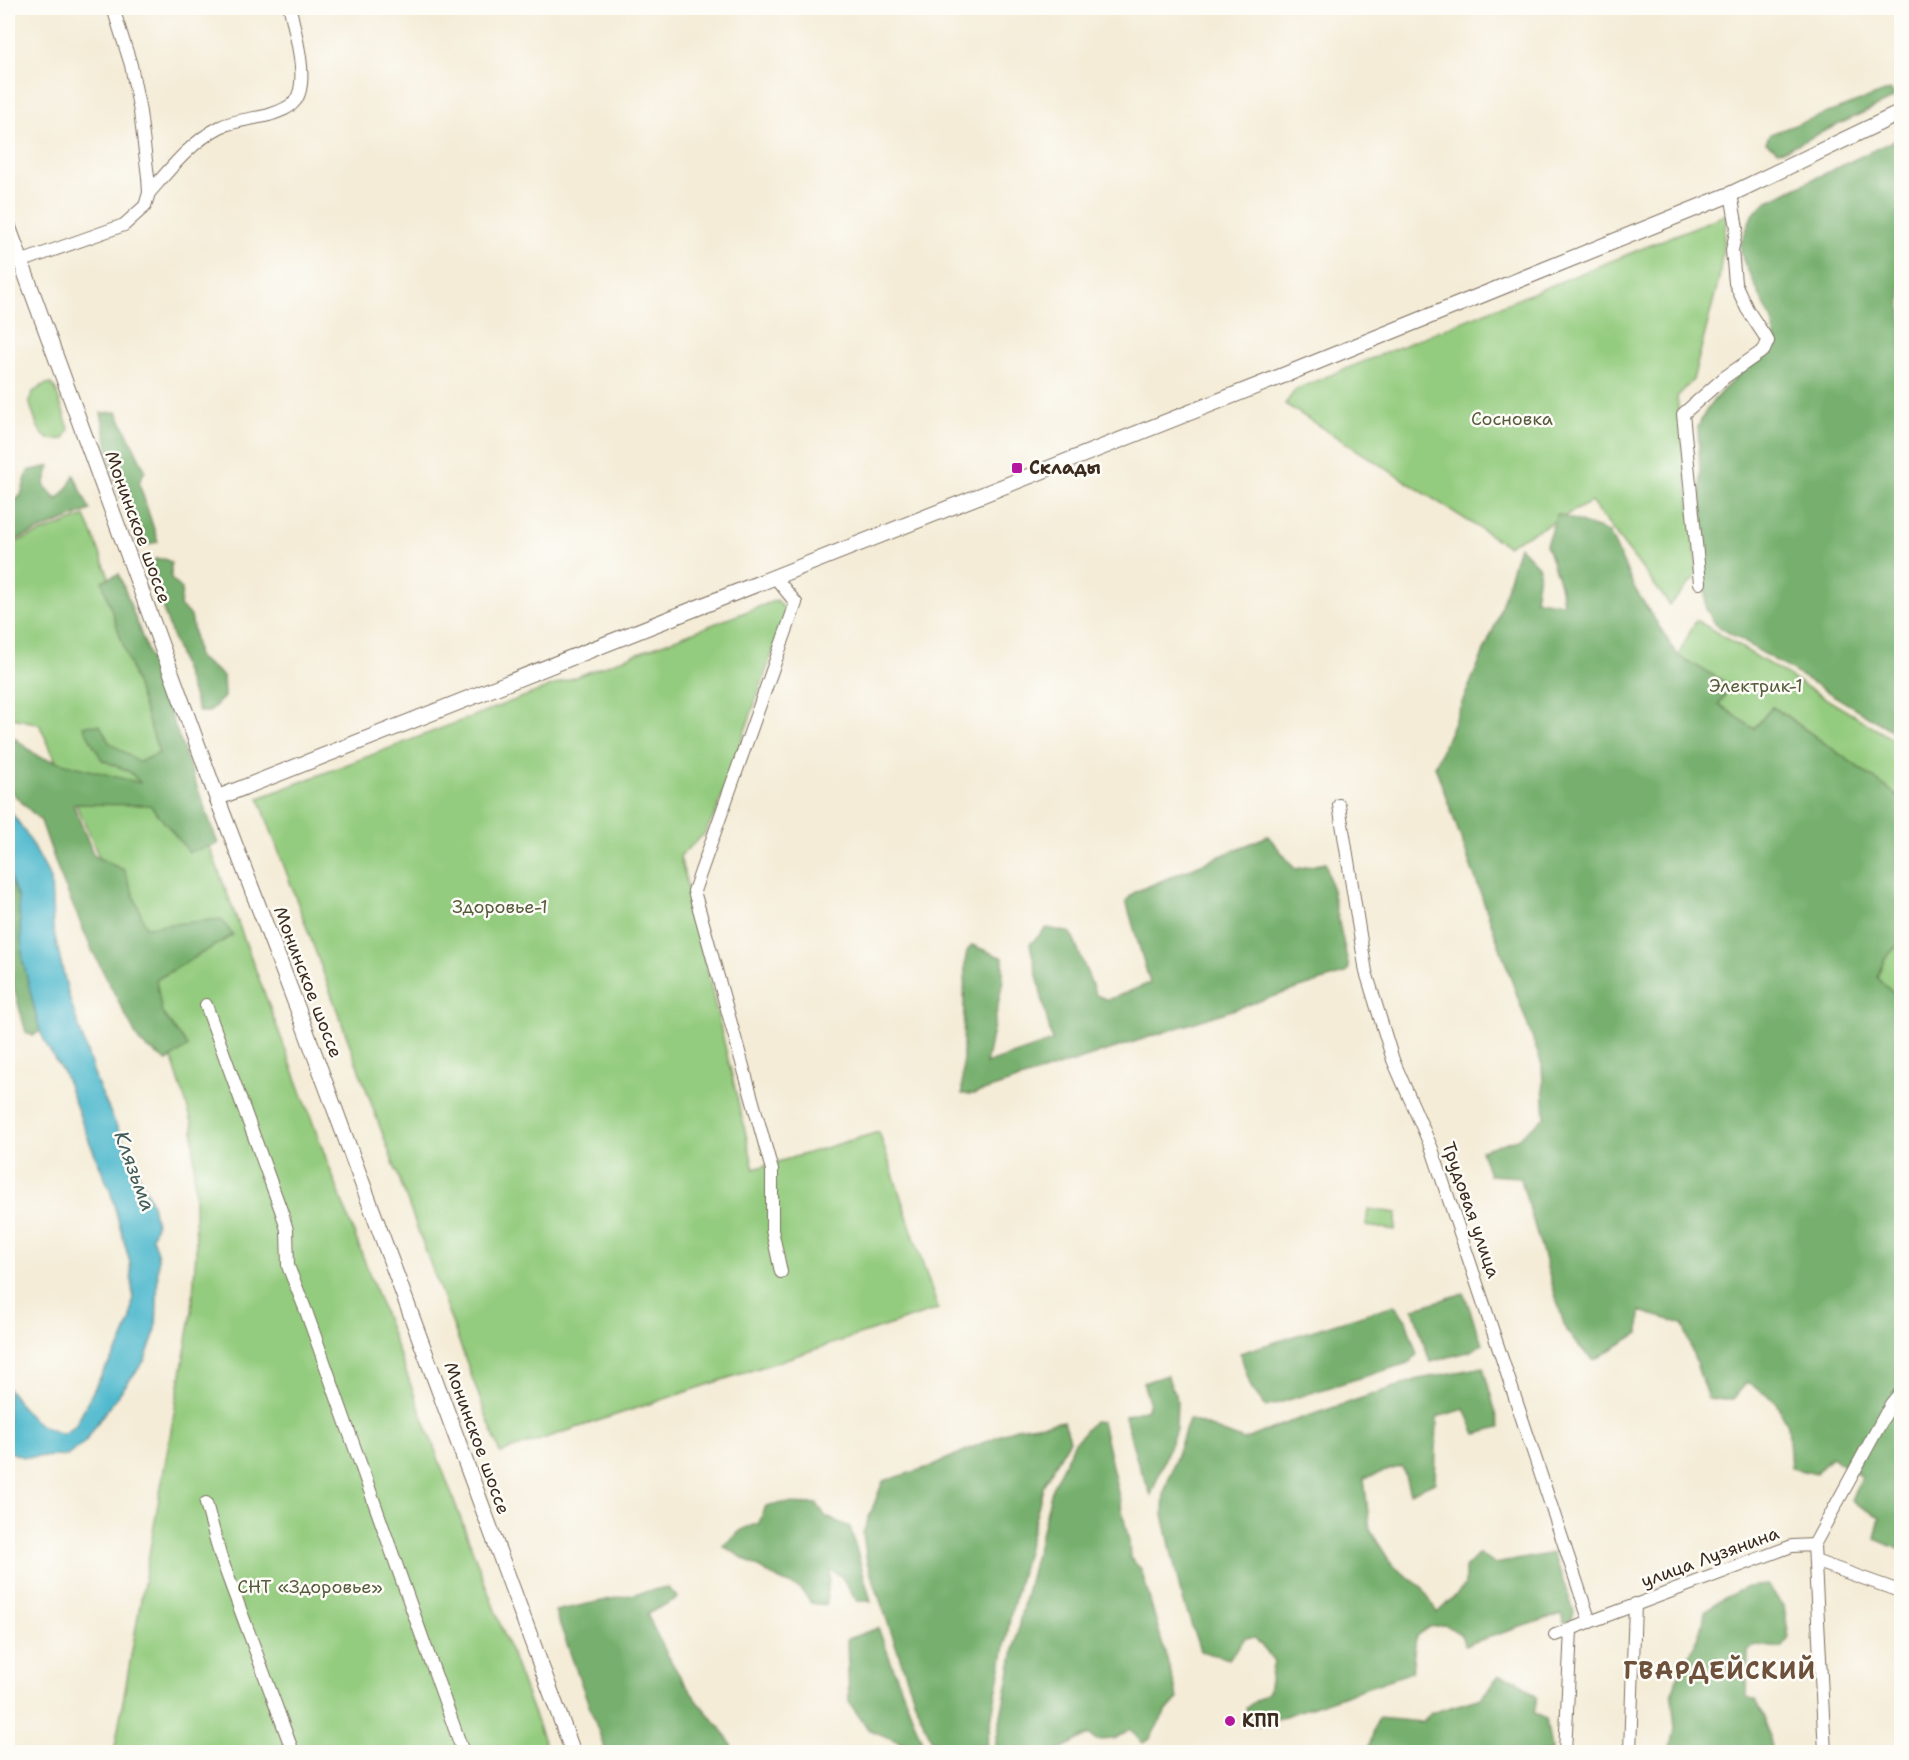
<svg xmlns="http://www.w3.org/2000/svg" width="1909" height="1760" font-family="'Shantell Sans',sans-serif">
<rect width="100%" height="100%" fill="#fdfcf7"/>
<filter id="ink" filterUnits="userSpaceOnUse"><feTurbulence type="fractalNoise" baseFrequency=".0167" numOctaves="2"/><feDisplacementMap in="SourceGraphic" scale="12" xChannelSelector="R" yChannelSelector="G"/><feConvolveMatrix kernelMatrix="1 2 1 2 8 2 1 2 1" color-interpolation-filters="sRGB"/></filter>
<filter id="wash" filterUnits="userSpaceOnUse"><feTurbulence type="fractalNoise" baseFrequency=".008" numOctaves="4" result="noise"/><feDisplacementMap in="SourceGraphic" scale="24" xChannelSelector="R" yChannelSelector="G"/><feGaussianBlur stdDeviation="1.35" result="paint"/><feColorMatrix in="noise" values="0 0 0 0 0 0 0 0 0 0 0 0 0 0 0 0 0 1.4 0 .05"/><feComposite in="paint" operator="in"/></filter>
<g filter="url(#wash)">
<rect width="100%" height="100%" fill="#f4ecd7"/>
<path fill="#94cc7f" stroke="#687b4e" stroke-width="1.5" d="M 1727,214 L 1719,279 L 1693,380 L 1677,397 L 1698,574 L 1670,605 L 1591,502 L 1507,546 L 1285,404 L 1296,389 Z
M 45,384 L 51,384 L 55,388 L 69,429 L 64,439 C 59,439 53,440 49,439 C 37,435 33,411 29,401 L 33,392 Z
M 85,516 L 95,540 L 548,1752 L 114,1752 L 192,1312 L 196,1250 L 193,1125 L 143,967 L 89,833 L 39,724 L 8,717 L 8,545 Z
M 777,600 L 787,612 L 716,813 L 704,834 L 680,856 L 754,1169 L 879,1132 L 938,1309 L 500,1453 L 259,798 Z
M 1696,620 L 1901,744 L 1901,798 L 1785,715 L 1772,707 L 1754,729 L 1719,704 L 1731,686 L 1678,656 Z
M 1901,942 L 1901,1002 L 1877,977 L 1885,958 Z
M 1368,1209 L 1397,1213 L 1395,1230 L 1366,1226 Z"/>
<path fill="#77b06e" stroke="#596d46" stroke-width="1.5" d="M 1890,90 L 1894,94 L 1892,99 L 1785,150 L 1778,151 L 1766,142 L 1770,134 Z
M 1901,137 L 1901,736 L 1716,625 L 1706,609 L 1698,427 C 1712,391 1747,370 1775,346 L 1773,323 L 1743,260 L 1740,246 L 1752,215 L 1766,202 Z
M 117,412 L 145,470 L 139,483 L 158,542 L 139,546 L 115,481 L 101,413 Z
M 50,466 L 44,485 L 57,500 L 67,489 L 74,475 L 90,510 L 8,543 L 8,508 L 21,495 L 28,471 Z
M 1557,514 L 1609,532 L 1635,589 L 1678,656 L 1731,685 L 1719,704 L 1754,729 L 1772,707 L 1785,715 L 1901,798 L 1901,942 L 1885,958 L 1877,977 L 1902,1002 L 1901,1550 L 1875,1539 L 1880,1517 L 1851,1501 L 1861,1477 L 1831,1457 L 1816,1474 L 1791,1468 L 1788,1425 L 1775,1401 L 1747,1382 L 1733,1399 L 1708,1399 L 1683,1324 L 1640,1311 L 1639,1333 L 1594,1360 L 1587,1355 L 1566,1331 L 1520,1177 L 1489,1175 L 1481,1150 L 1517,1139 L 1545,1117 L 1542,1065 L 1435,766 L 1496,623 L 1519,546 L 1540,568 L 1535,599 L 1549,602 L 1563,603 L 1560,584 L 1546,544 Z
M 155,559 L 164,559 L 171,562 L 171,579 L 182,589 L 180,606 L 191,616 L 198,657 L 223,676 L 224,697 L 209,712 L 199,712 L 157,592 L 148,579 Z
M 119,574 L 218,844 L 189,852 L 150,805 L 73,804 L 94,856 L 124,870 L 146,927 L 221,919 L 233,935 L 156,980 L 162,1013 L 188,1046 L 167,1061 L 140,1043 L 92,950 L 60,875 L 41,821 L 8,789 L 8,733 L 39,757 L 140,783 L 130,772 L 102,760 L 83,726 L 100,725 L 109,742 L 139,762 L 159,753 L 102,581 Z
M 1268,836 L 1295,869 L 1326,863 L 1349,968 L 1346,973 L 974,1094 L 962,1094 L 965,962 L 967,951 L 972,945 L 1003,958 L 1003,980 L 986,1064 L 1052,1041 L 1030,944 L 1047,928 L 1071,933 L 1096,995 L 1108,1000 L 1150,983 L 1126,901 L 1135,892 Z
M 8,872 L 18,897 L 23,961 L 40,1031 L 33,1036 L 26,1032 L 8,967 Z
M 1464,1293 L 1482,1344 L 1471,1351 L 1430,1362 L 1413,1309 Z
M 1394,1305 L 1406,1320 L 1417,1354 L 1411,1362 L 1266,1407 L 1251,1387 L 1240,1353 Z
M 1483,1367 L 1500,1428 L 1476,1434 L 1465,1409 L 1437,1417 L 1435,1482 L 1410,1493 L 1402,1466 L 1364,1478 L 1370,1530 L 1392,1565 L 1423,1588 L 1437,1613 L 1465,1586 L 1465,1568 L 1479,1554 L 1495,1564 L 1553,1553 L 1574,1611 L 1570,1621 L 1564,1623 L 1561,1614 L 1465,1645 L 1461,1635 L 1446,1625 L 1429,1627 L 1416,1636 L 1412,1672 L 1256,1726 L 1246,1708 L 1268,1692 L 1274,1661 L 1255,1638 L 1245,1638 L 1229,1659 L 1200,1651 L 1180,1590 L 1163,1514 L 1164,1493 L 1189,1419 L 1244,1440 L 1281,1425 L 1419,1379 Z
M 1167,1375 L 1177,1400 L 1176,1429 L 1151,1495 L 1136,1457 L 1125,1416 L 1147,1409 L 1149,1401 L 1143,1383 Z
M 1064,1421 L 1070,1440 L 1044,1484 L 1011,1614 L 986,1747 L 984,1752 L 937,1752 L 918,1710 L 867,1562 L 863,1533 L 883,1481 L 929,1467 L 1016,1428 Z
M 1094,1421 L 1102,1422 L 1129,1541 L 1130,1558 L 1141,1569 L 1178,1698 L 1164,1714 L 1149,1740 L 1142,1743 L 1130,1729 L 1115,1739 L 1096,1740 L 1089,1734 L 1056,1752 L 994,1752 L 1021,1614 L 1053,1486 L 1075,1442 Z
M 779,1503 L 817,1504 L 826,1517 L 850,1527 L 871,1601 L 857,1601 L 841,1576 L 830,1570 L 826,1605 L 811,1603 L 801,1589 L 780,1580 L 723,1546 L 743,1529 L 759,1523 L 766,1506 Z
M 1767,1585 L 1784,1607 L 1789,1638 L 1781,1648 L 1756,1645 L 1748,1651 L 1747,1697 L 1756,1700 L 1765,1718 L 1772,1752 L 1670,1752 L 1675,1729 L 1672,1697 L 1676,1680 L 1698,1638 L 1703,1624 L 1705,1611 L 1724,1598 L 1747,1587 Z
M 667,1587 L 678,1598 L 647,1614 C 661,1645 678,1676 699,1703 C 712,1720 728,1731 733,1752 L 606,1752 L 555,1611 Z
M 878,1628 L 926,1752 L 909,1752 L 904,1744 L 868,1729 L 849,1702 L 847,1639 Z
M 1499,1676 L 1515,1679 L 1537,1697 L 1534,1713 L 1546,1719 L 1551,1750 L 1550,1752 L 1367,1752 L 1378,1718 L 1422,1722 L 1431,1713 L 1481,1698 Z"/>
<path fill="#4fb9cd" stroke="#457276" stroke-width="1.5" d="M 8,808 L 26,833 L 51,879 L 53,928 L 69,997 L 97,1083 L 152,1204 L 156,1225 L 152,1237 L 158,1256 L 157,1305 L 156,1329 L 145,1360 L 100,1419 L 86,1441 L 67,1456 L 23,1457 L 8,1451 L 8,1388 C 26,1413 31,1425 63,1434 L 75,1426 L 103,1372 L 119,1348 L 131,1319 L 133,1297 L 130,1263 L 110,1190 L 90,1143 L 64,1074 L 48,1048 L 40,1031 L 23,961 L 18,898 L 8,872 Z"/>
</g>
<g filter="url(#ink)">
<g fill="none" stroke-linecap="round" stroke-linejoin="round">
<g stroke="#7c6e5f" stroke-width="14">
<path id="minor" d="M 149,193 C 170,169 191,142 220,127 C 234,120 254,119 269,115 C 278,112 288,109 294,102 C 311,84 294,30 290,8
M 20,262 L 124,225 L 145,206 L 149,193 L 148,177 L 140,112 L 131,65 L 113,8
M 774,576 L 796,603 L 694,891 L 772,1170 L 772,1230 L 781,1272
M 1700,583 L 1683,414 L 1725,377 L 1764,350 L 1768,341 L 1747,309 L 1735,283 L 1732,250 L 1737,228 L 1731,194
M 1339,805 L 1366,972 L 1393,1060 L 1432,1149 L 1590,1622
M 206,1005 L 282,1213 L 287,1230 L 288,1266 L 306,1311 L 463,1752
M 206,1503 L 220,1555 L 293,1752
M 1814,1545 L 1825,1752
M 1815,1561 L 1902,1592
M 1555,1635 L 1792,1546 L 1814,1545 L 1891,1404 L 1902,1391
M 1565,1752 L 1571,1630
M 1630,1752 L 1635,1604"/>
</g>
<g stroke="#7c6e5f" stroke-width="17">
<path id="major" d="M 8,226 L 217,798 L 297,1007 L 573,1752
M 217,798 L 1277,378 L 1731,194 L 1902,112"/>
</g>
<use href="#minor" stroke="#fff" stroke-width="12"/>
<use href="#major" stroke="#fff" stroke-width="15"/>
</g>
</g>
<g fill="#b5179e" stroke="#fdfcf7" stroke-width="2">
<rect x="1011" y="462" width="12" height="12" rx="3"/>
<circle cx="1230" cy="1721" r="6"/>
</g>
<g text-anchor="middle" stroke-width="5" stroke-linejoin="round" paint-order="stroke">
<g font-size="18" fill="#565b3b" stroke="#fdfcf7">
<text x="1512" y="425">Сосновка</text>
<text x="1756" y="692">Электрик-1</text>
<text x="500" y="913">Здоровье-1</text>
<text x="310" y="1593">СНТ «Здоровье»</text>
</g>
<g font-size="18" font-weight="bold" fill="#3b2a1e" stroke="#fdfcf7" text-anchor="start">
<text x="1029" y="474">Склады</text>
<text x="1242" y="1727">КПП</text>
</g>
<g font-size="18" fill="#3b2a1e" stroke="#fdfcf7">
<text transform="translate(138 527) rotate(70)" y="6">Монинское шоссе</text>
<text transform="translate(308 982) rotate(69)" y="6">Монинское шоссе</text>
<text transform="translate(1471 1210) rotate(71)" y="6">Трудовая улица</text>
<text transform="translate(477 1438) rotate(70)" y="6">Монинское шоссе</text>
<text transform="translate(1710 1557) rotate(-20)" y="6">улица Лузянина</text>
</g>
<g font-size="20" font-style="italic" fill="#425c5b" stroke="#fdfcf7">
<text transform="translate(135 1171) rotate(70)" y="7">Клязьма</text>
</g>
<g font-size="24" font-weight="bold" letter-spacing="1.5" fill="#6e513b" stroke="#fdfcf7">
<text x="1720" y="1679">ГВАРДЕЙСКИЙ</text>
</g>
</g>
<rect width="1909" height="1760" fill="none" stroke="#fdfcf7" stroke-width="30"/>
</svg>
